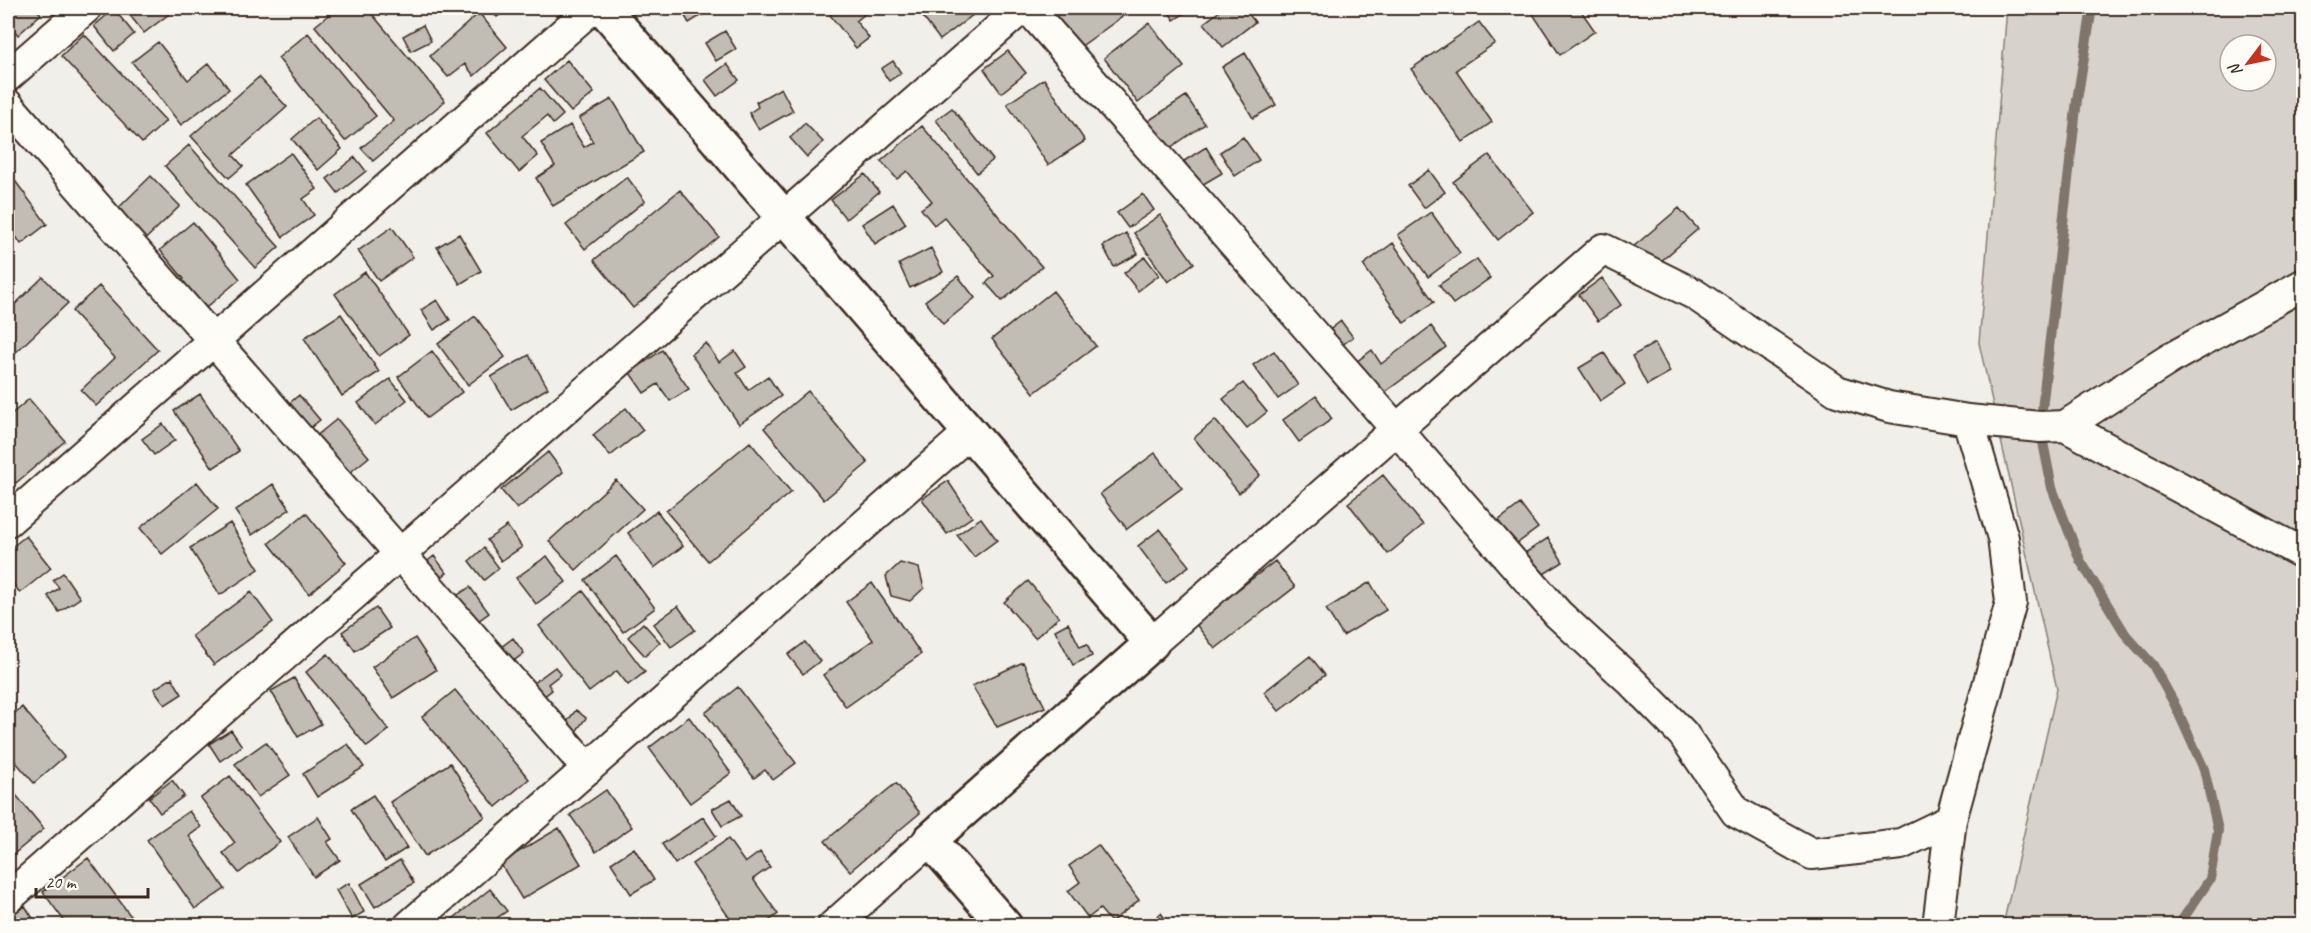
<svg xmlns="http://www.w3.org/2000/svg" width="2311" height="933" font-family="Caveat,sans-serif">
<rect width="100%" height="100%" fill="#f1efea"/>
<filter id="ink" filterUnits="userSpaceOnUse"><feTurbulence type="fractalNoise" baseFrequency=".0167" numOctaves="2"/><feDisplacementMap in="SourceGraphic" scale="12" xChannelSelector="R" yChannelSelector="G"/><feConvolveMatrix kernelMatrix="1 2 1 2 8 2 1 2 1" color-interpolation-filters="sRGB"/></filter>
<g filter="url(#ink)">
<path fill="#d7d2cc" stroke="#897e75" stroke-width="1.5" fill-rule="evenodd" d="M 2007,8 L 2303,8 L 2303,925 L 2003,925 L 2057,689 L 1979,343 ZM 2230,45 L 2266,45 L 2266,81 L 2230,81 Z"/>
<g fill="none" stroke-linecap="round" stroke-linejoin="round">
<path stroke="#80746b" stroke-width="10" d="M 2092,8 L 2077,100 L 2040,427 L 2052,488 L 2080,560 L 2126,635 L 2153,665 L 2174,703 L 2204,769 L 2218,830 L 2210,879 L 2178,926"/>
</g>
<path fill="#c1bcb4" stroke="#3b2a1e" stroke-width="1.5" d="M 8,8 L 35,8 L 41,14 L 18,35 L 8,23 Z
M 124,8 L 177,8 L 144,33 Z
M 337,8 L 367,8 L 445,101 L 373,161 L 361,148 L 394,121 L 315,26 Z
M 379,8 L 396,8 L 386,16 Z
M 488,8 L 509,8 L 497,17 Z
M 680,8 L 705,8 L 707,12 L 689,23 Z
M 840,8 L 866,8 L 869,11 L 856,21 L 869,38 L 856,48 L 830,15 Z
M 916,8 L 970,8 L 974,14 L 940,40 Z
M 1065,8 L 1127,8 L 1130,11 L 1076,50 L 1052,16 Z
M 1166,8 L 1193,8 L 1174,20 Z
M 1224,8 L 1244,8 L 1255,22 L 1223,47 L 1204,23 Z
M 1529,8 L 1579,8 L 1595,31 L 1560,55 Z
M 114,9 L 134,34 L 114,51 L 94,26 Z
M 479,13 L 507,47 L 474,76 L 465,64 L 448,77 L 430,56 Z
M 1479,22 L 1495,43 L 1456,70 L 1492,122 L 1463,142 L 1411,69 Z
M 1149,23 L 1184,67 L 1138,103 L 1104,58 Z
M 423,25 L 431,41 L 411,51 L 403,36 Z
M 725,31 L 736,49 L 716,61 L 705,43 Z
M 308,33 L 376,116 L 345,141 L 278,58 Z
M 84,34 L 166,121 L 142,143 L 61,56 Z
M 158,42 L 188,80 L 209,63 L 229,89 L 181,125 L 132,62 Z
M 1008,51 L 1026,73 L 1001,93 L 984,69 Z
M 1245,53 L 1276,105 L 1253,118 L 1222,67 Z
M 567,60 L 594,93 L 571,112 L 544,80 Z
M 893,61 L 901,73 L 889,81 L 881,69 Z
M 727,64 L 739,80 L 717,96 L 705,80 Z
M 259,77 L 287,107 L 233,155 L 243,166 L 229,178 L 191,136 Z
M 1044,79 L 1085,141 L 1048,165 L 1007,104 Z
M 540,88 L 563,115 L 553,124 L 547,116 L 522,136 L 538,156 L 519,172 L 487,133 Z
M 781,88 L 793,111 L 759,130 L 749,113 L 758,107 L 756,102 Z
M 1186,96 L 1205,124 L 1167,150 L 1148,121 Z
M 612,99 L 644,152 L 553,206 L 536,178 L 555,166 L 541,143 L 570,125 L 584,147 L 593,142 L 579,118 Z
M 952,108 L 993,160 L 977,173 L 936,120 Z
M 316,118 L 342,149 L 318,170 L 292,139 Z
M 805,123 L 823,142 L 807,157 L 790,138 Z
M 922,126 L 1042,267 L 1002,301 L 986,283 L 994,276 L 944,217 L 934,225 L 921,209 L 932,201 L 907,171 L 897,179 L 881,161 Z
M 1243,137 L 1259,160 L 1235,176 L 1220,152 Z
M 189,145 L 279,247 L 255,268 L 165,166 Z
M 1206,147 L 1222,173 L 1200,186 L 1184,161 Z
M 291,153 L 317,189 L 303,199 L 314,215 L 283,237 L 246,185 Z
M 1489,155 L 1533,212 L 1498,240 L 1453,182 Z
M 355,157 L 366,171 L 338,193 L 327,179 Z
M 1429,170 L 1445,192 L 1424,208 L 1408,186 Z
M 10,174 L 47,224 L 21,244 L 8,225 L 8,216 L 14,211 L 8,202 L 8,176 Z
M 865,174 L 879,192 L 846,219 L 831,200 Z
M 151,176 L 180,206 L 129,255 L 100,226 Z
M 627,177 L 645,201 L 585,249 L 566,225 Z
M 680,190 L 719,237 L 633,308 L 594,260 Z
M 1143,194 L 1154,210 L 1128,228 L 1117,213 Z
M 893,204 L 906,224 L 875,244 L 862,224 Z
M 1679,208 L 1698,229 L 1652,269 L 1633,247 Z
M 1431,212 L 1460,253 L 1428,277 L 1398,235 Z
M 1160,215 L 1194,263 L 1168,282 L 1134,233 Z
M 193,222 L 240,279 L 195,317 L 172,289 L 184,279 L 160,250 Z
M 392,227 L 413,257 L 379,281 L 358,251 Z
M 1126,233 L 1138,254 L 1114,267 L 1103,246 Z
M 459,234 L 481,271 L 460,284 L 437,247 Z
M 1393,243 L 1434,302 L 1404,323 L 1363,265 Z
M 931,248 L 943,272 L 910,288 L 899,264 Z
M 1145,257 L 1159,275 L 1138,291 L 1124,273 Z
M 1477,259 L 1490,278 L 1453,304 L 1439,285 Z
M 365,272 L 409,335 L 379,356 L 335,294 Z
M 958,276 L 975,298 L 943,324 L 925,301 Z
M 43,277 L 68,303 L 13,355 L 8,349 L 8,311 Z
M 1602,278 L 1621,305 L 1598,321 L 1579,295 Z
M 99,286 L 158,350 L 96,406 L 81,390 L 115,358 L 72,311 Z
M 1053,291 L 1096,346 L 1034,393 L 992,339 Z
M 437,300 L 450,320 L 434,330 L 421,310 Z
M 341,314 L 379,372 L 342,396 L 304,338 Z
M 475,316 L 505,357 L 468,385 L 438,344 Z
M 1341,321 L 1353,337 L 1338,348 L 1327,332 Z
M 1431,326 L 1446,347 L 1377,398 L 1352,365 L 1372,350 L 1381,364 Z
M 706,343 L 719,362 L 735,351 L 746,367 L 737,373 L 748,390 L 768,376 L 781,396 L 739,424 L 691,354 Z
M 1655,343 L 1670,372 L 1647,385 L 1632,356 Z
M 662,350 L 689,389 L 670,401 L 658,384 L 644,393 L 630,373 Z
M 432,351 L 462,392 L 427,418 L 398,377 Z
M 1274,351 L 1298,385 L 1278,399 L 1253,365 Z
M 1604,353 L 1625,384 L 1600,401 L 1579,368 Z
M 529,355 L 548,388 L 511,410 L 491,377 Z
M 390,379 L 407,400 L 375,425 L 358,403 Z
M 1243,383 L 1267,412 L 1247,428 L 1223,399 Z
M 808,391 L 868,463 L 824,500 L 764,428 Z
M 200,394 L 239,451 L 213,468 L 174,411 Z
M 299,395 L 320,420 L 299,437 L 279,412 Z
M 1316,396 L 1332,419 L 1299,442 L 1283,420 Z
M 29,399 L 65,441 L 16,483 L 8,473 L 8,417 Z
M 626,408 L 643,430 L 610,456 L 593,435 Z
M 337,419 L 369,457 L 337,483 L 305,445 Z
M 1215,420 L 1260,475 L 1239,493 L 1194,438 Z
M 163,424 L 175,440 L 154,455 L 142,439 Z
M 750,442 L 791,492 L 708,561 L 666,511 Z
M 548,452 L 563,472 L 517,509 L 501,490 Z
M 1155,453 L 1182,488 L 1127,529 L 1100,494 Z
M 1383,475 L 1423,525 L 1388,554 L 1348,503 Z
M 616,480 L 643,509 L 576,570 L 549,541 Z
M 948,481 L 972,517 L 947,534 L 922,499 Z
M 197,482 L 218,509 L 162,554 L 140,528 Z
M 273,484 L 290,509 L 252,535 L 235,511 Z
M 1520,504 L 1538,528 L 1515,545 L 1498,521 Z
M 657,511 L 683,546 L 654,568 L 628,533 Z
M 306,513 L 346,563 L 309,594 L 269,543 Z
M 981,518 L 997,540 L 974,557 L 957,535 Z
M 230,523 L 259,569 L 220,595 L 190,548 Z
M 507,526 L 522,547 L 501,561 L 487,540 Z
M 1160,529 L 1189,566 L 1166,583 L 1138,546 Z
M 26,536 L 51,568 L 20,593 L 8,577 L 8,550 Z
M 1548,538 L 1563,562 L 1539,577 L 1525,553 Z
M 484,548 L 499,568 L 484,580 L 469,561 Z
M 434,556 L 447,573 L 432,584 L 419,568 Z
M 547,556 L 566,582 L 536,604 L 516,578 Z
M 616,556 L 655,608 L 623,632 L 585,580 Z
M 1275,561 L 1295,587 L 1215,649 L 1195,623 Z
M 900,563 L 919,568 L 924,588 L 910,601 L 891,596 L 886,576 Z
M 63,573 L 80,598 L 59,612 L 48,596 L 59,588 L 53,580 Z
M 1028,581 L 1059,617 L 1035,638 L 1004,602 Z
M 1370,582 L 1386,610 L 1343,636 L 1326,609 Z
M 872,583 L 921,654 L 846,707 L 823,675 L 873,640 L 846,602 Z
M 470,587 L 489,613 L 471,626 L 452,599 Z
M 583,591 L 645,672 L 628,685 L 617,671 L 589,692 L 539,626 Z
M 251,592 L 273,622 L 214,665 L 192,636 Z
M 678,606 L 695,630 L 671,647 L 654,624 Z
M 376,608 L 390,628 L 355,651 L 342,632 Z
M 643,623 L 660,642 L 645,656 L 628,637 Z
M 1068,623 L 1080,647 L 1087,644 L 1092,656 L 1073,665 L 1055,630 Z
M 415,638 L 436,670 L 393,698 L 372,667 Z
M 513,638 L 524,653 L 507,666 L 496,651 Z
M 805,642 L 820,661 L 803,674 L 788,655 Z
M 328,654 L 389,730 L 367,747 L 306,672 Z
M 1310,656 L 1325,675 L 1279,711 L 1264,692 Z
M 1023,662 L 1045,707 L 997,727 L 972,686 Z
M 555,667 L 561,674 L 548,684 L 552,690 L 538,701 L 528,687 Z
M 172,678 L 182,694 L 165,705 L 154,689 Z
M 294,678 L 321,724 L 298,737 L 271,691 Z
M 738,687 L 796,763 L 773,780 L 765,770 L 754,778 L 705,713 Z
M 455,690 L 529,779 L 496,807 L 422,717 Z
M 22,707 L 64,757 L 34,783 L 8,753 L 8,719 Z
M 576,710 L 586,718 L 575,733 L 565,724 Z
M 689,717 L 731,773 L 690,803 L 649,748 Z
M 231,730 L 242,746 L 220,761 L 209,744 Z
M 266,742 L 290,775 L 258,797 L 235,764 Z
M 348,744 L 364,767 L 317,797 L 303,774 Z
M 450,763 L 485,817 L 425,856 L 390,802 Z
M 230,776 L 280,842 L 239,873 L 223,853 L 235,843 L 201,798 Z
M 172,780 L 184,796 L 160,813 L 149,798 Z
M 896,783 L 920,813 L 850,871 L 825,841 Z
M 11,789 L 44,829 L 10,857 L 8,853 L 8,793 Z
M 606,790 L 632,827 L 596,852 L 570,815 Z
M 373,795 L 407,848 L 385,862 L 351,809 Z
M 731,799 L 741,816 L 722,826 L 712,809 Z
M 189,811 L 201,827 L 189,836 L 225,889 L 195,909 L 147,840 Z
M 318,817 L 332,839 L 327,842 L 340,860 L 314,877 L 288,837 Z
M 703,817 L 716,836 L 675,864 L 662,844 Z
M 559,828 L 581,864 L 522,899 L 500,863 Z
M 728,839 L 745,863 L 760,852 L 770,867 L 753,879 L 778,914 L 762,926 L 735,926 L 692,864 Z
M 1098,845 L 1139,900 L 1111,922 L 1100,909 L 1088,918 L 1068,891 L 1080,882 L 1069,866 Z
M 634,848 L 654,880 L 631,894 L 611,863 Z
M 88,858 L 138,926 L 68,926 L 43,892 Z
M 400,860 L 414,883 L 375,907 L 361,884 Z
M 349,883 L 364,912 L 352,919 L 336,890 Z
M 490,889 L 507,911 L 497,918 L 503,926 L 444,926 Z
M 25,906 L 38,926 L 8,926 L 8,917 Z
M 1161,913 L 1170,926 L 1145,926 Z"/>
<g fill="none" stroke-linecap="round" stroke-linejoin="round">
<g stroke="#3b2a1e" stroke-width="34">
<path id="street" d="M 1028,8 L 1558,614 L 1632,682 L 1683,734 L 1736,812 L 1812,854 L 1901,844 L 1951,820 L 1938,926
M 8,76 L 86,8
M 8,105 L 588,769
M 2065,426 L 2304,554
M 8,521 L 592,8
M 1152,643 L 1603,249 L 1694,294 L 1837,391 L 1889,407 L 1968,420 L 2040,427 L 2065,426 L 2173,357 L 2304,284
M 1951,820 L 2011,602 L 2003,538 L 1968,420
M 8,898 L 1022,8
M 409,926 L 970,432
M 833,926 L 930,840"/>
</g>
<g stroke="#3b2a1e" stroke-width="38">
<path id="secondary" d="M 603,8 L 1152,643 L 930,840 L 1005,926"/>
</g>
<use href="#street" stroke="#fdfcf7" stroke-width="30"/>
<use href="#secondary" stroke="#fdfcf7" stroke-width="33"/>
</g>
</g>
<rect width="2311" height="933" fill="none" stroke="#fdfcf7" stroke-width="30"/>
<rect x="15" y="15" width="2281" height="903" fill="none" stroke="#3b2a1e" stroke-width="2" filter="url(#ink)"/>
<g transform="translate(2248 63) rotate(238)"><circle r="28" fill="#fdfcf7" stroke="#afa8a0" stroke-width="1.5"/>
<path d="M0-4.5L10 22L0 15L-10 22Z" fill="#c8321e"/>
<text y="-9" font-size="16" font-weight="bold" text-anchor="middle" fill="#3b2a1e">N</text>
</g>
<path d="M36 888v9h112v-9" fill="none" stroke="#3b2a1e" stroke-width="3"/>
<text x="45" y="888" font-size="18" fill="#3b2a1e" stroke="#fdfcf7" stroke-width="4.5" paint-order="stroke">20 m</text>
</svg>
